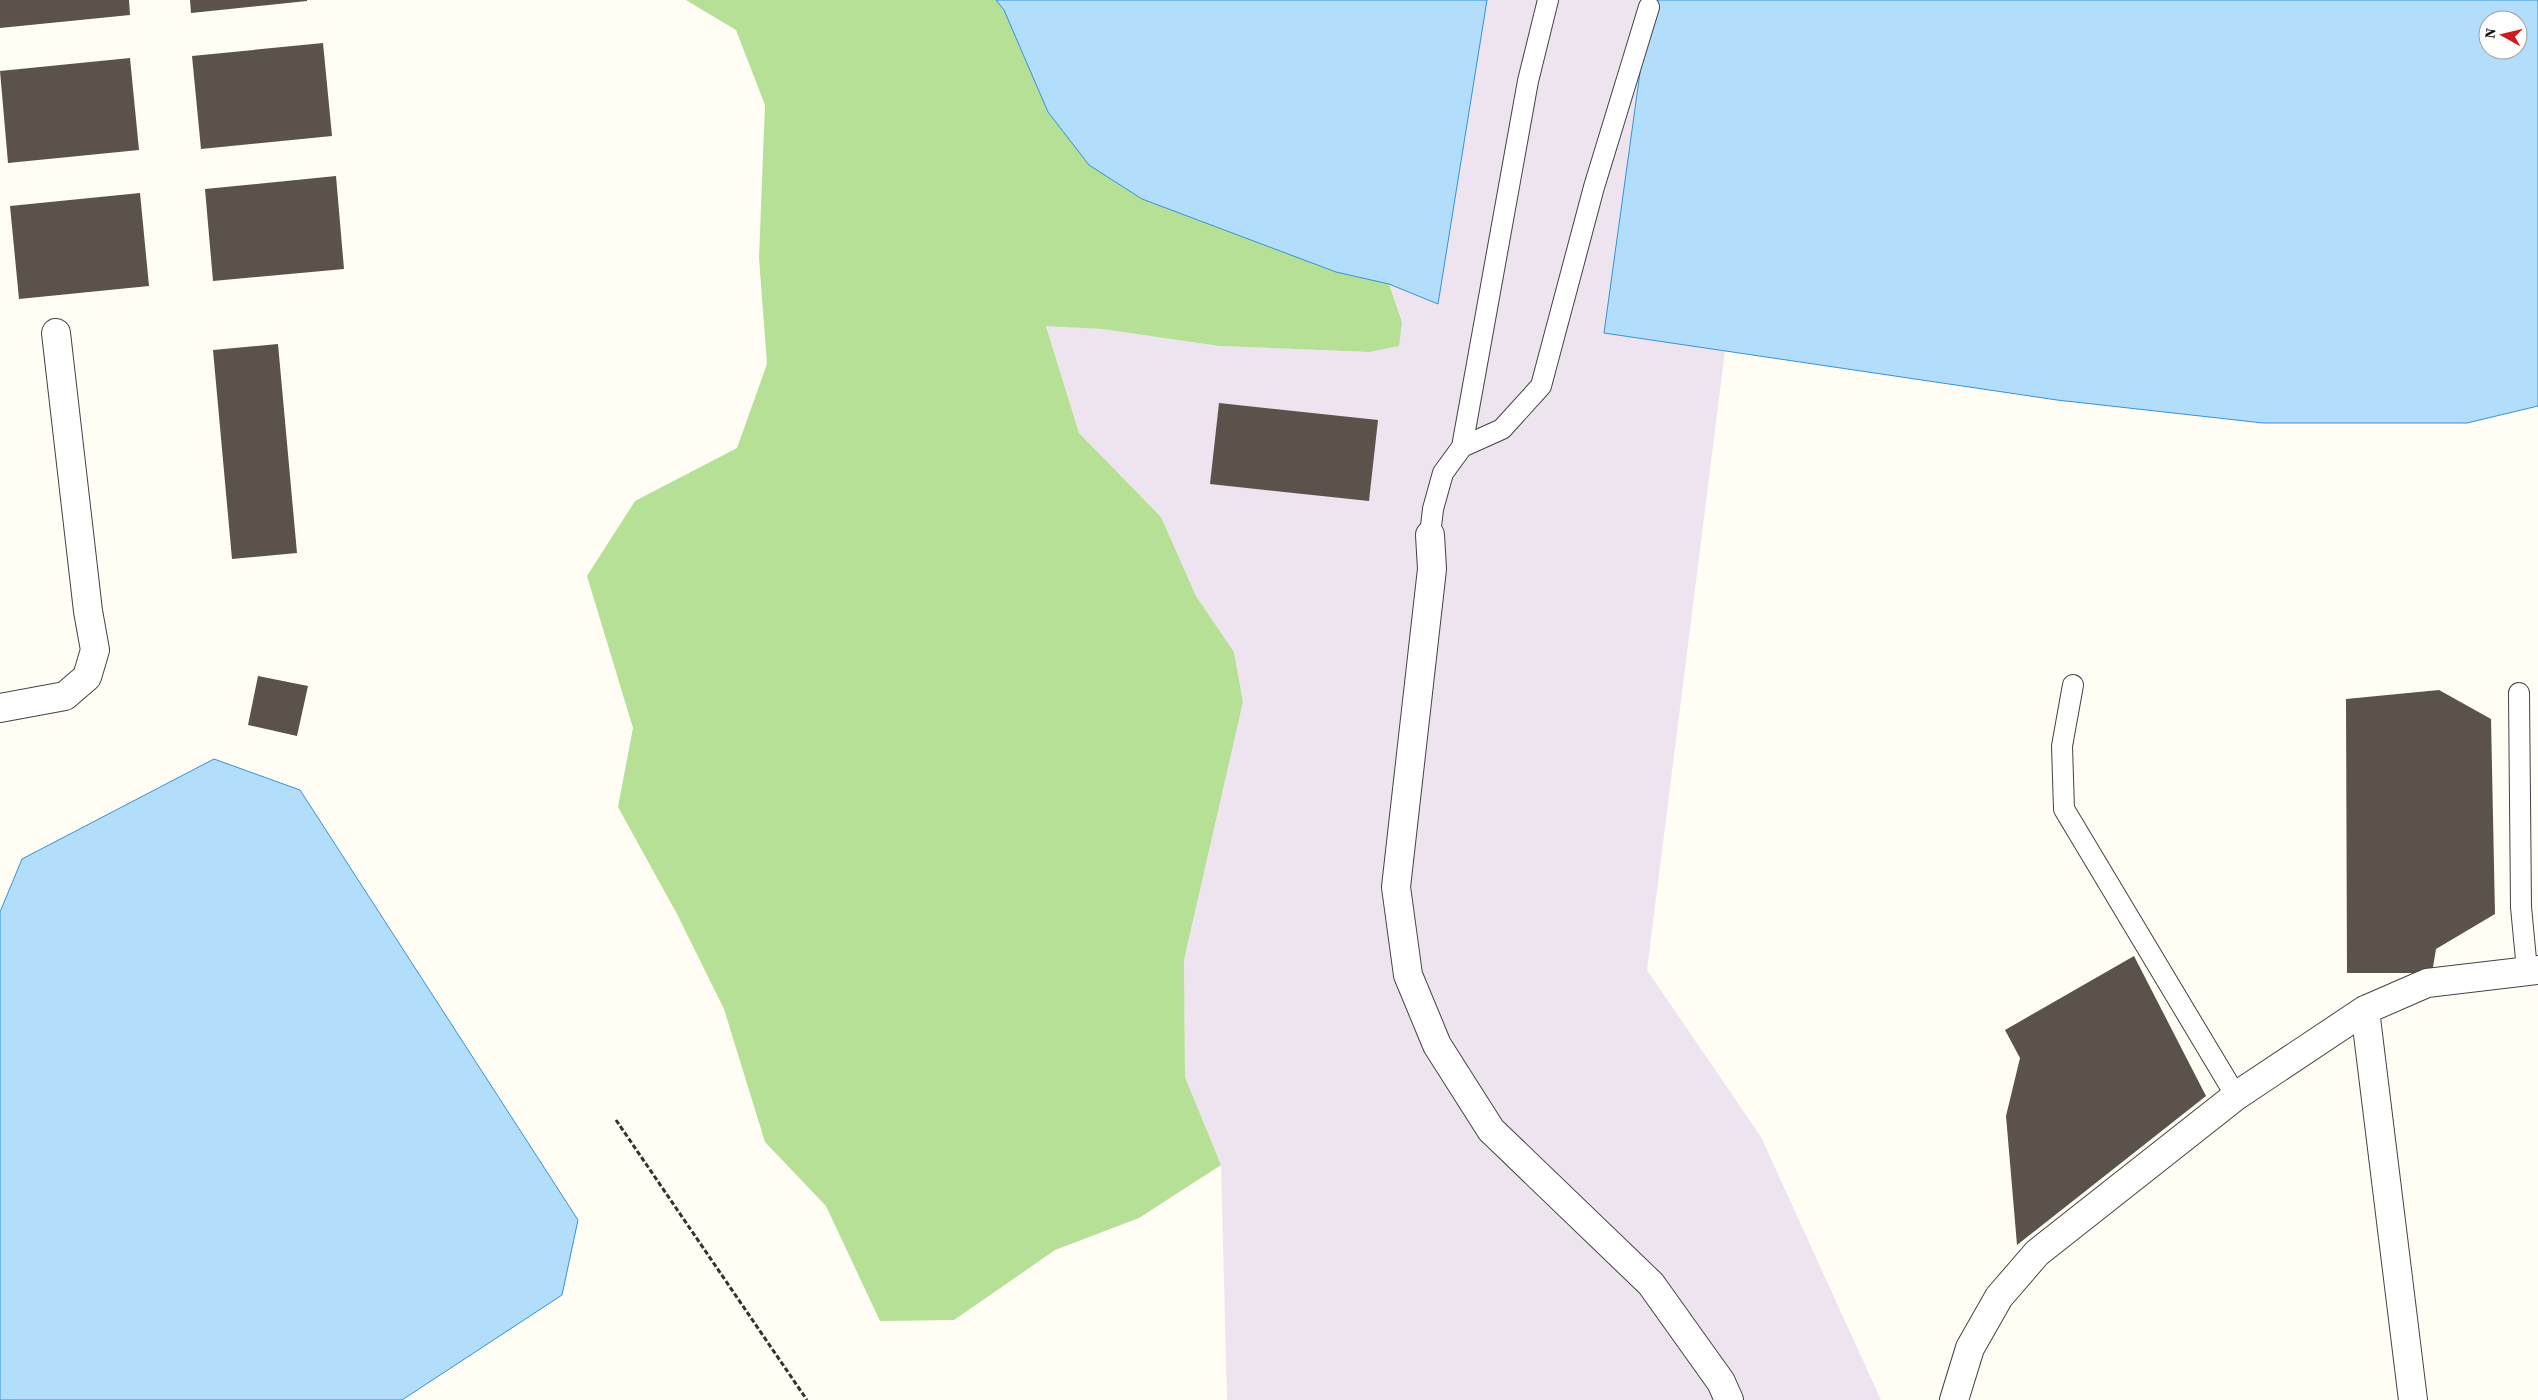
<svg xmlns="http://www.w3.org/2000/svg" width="2538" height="1400" font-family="'Source Serif 4',serif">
<rect width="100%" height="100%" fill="#fffdf4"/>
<path fill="#eee4ef" d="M 1487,0 L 1650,0 L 1604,333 L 1725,351 L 1647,970 L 1761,1137 L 1881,1400 L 1227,1400 L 1221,1165 L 1185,1077 L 1184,960 L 1243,702 L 1234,652 L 1196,596 L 1161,517 L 1079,433 L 1046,325 L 1102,329 L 1219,346 L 1369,352 L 1402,322 L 1389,284 L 1438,304 Z"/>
<path fill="#b5e096" d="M 686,0 L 996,0 L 1004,10 L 1336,272 L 1389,284 L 1402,322 L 1399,346 L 1369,352 L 1219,346 L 1102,329 L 1046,326 L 1079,433 L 1161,517 L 1196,596 L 1234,652 L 1243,702 L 1184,960 L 1185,1077 L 1221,1165 L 1139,1218 L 1055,1250 L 954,1320 L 880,1321 L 826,1206 L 765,1142 L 724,1009 L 677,914 L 618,807 L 633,728 L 587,576 L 635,501 L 737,448 L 767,364 L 759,258 L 765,105 L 736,30 Z"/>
<path fill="#b3defb" stroke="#3392d9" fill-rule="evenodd" d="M 996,0 L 1487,0 L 1438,304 L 1389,284 L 1336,272 L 1142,199 L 1089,165 L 1048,112 L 1004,10 Z
M 1650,0 L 2538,0 L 2538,406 L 2467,423 L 2263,423 L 2057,400 L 1604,333 ZM 2488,20 L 2518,20 L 2518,50 L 2488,50 Z
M 214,759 L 300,790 L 578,1220 L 562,1295 L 402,1400 L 0,1400 L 0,912 L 22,859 Z"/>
<path fill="#5a524b" d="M 0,0 L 129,0 L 130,15 L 0,28 Z
M 190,0 L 307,0 L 307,1 L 191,13 Z
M 323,43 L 332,136 L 201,149 L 192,56 Z
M 130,58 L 139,150 L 8,163 L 0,71 Z
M 336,176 L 344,269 L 213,281 L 205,189 Z
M 140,193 L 149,286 L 19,299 L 10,206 Z
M 278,344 L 297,553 L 232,559 L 213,350 Z
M 1219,403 L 1378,420 L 1369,501 L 1210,484 Z
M 258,676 L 308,686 L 297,736 L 248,725 Z
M 2439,690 L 2491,719 L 2495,914 L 2436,949 L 2432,973 L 2347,973 L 2346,699 Z
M 2134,956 L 2206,1096 L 2017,1245 L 2006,1116 L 2020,1058 L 2005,1030 Z"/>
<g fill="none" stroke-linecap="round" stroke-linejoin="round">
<g stroke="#434343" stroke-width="22">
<path id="lane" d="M 1462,447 L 1502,429 L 1541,386 L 1594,187 L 1649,7
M 1430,535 L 1433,509 L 1443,473 L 1462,447 L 1528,81 L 1548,0
M 2073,685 L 2062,746 L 2064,809 L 2236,1096
M 2519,693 L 2521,907 L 2527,970"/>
</g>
<g stroke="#434343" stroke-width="30">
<path id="street" d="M 1430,535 L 1432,569 L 1396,887 L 1408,975 L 1437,1045 L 1491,1130 L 1651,1284 L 1721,1382 L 1729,1400
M 0,708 L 65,696 L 87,677 L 95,650 L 88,611 L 56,333
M 2365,1010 L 2413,1400
M 1954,1400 L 1970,1348 L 1999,1297 L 2037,1253 L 2236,1096 L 2365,1010 L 2427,983 L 2538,970"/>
</g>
<path stroke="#323232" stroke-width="3" stroke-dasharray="5 2.5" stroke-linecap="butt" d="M 616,1120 L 807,1400"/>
<use href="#lane" stroke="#fff" stroke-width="20"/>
<use href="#street" stroke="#fff" stroke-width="28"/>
</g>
<g transform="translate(2503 35) rotate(278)"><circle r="24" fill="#ffffff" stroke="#9f9f9f"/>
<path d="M0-4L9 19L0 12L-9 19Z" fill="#ce1a1e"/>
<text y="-8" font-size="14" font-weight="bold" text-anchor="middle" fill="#101010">N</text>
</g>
</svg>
